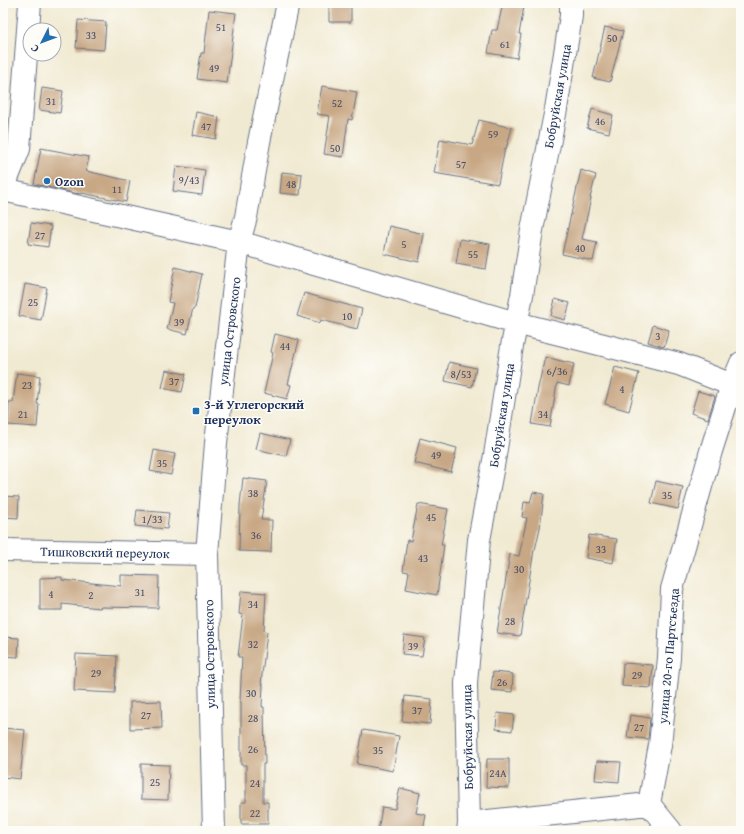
<svg xmlns="http://www.w3.org/2000/svg" width="744" height="834" font-family="'Gentium Book Plus',serif">
<rect width="100%" height="100%" fill="#fdfcf7"/>
<filter id="ink" filterUnits="userSpaceOnUse"><feTurbulence type="fractalNoise" baseFrequency=".025" numOctaves="2"/><feDisplacementMap in="SourceGraphic" scale="8" xChannelSelector="R" yChannelSelector="G"/><feConvolveMatrix kernelMatrix="1 2 1 2 8 2 1 2 1" color-interpolation-filters="sRGB"/></filter>
<filter id="wash" filterUnits="userSpaceOnUse"><feTurbulence type="fractalNoise" baseFrequency=".012" numOctaves="4" result="noise"/><feDisplacementMap in="SourceGraphic" scale="16" xChannelSelector="R" yChannelSelector="G"/><feGaussianBlur stdDeviation="0.9" result="paint"/><feColorMatrix in="noise" values="0 0 0 0 0 0 0 0 0 0 0 0 0 0 0 0 0 1.4 0 .05"/><feComposite in="paint" operator="in"/></filter>
<g filter="url(#wash)">
<rect width="100%" height="100%" fill="#f1ead2"/>
<g id="blocks">
<path fill="#c8a784" d="M 329,3 L 351,3 L 351,22 L 329,22 Z
M 503,3 L 524,7 L 519,34 L 521,34 L 517,58 L 488,53 L 492,30 L 497,30 Z
M 209,10 L 236,13 L 227,83 L 197,79 L 201,53 L 204,53 Z
M 78,20 L 106,22 L 104,50 L 76,48 Z
M 605,27 L 623,31 L 610,82 L 593,78 Z
M 322,86 L 357,92 L 352,120 L 348,119 L 343,157 L 324,154 L 330,116 L 317,114 Z
M 42,88 L 63,91 L 60,113 L 39,110 Z
M 592,109 L 613,115 L 609,133 L 587,128 Z
M 196,112 L 219,117 L 216,139 L 192,135 Z
M 479,120 L 512,128 L 506,149 L 505,148 L 498,184 L 434,173 L 440,139 L 472,145 Z
M 41,148 L 89,157 L 86,171 L 130,181 L 126,202 L 82,193 L 82,194 L 74,193 L 34,184 Z
M 176,166 L 205,170 L 202,195 L 173,191 Z
M 581,170 L 596,175 L 590,198 L 591,198 L 582,239 L 597,242 L 593,261 L 562,254 Z
M 282,172 L 302,174 L 300,195 L 280,193 Z
M 31,223 L 51,226 L 48,247 L 28,244 Z
M 389,226 L 424,234 L 419,262 L 384,254 Z
M 460,239 L 490,244 L 486,269 L 456,264 Z
M 175,267 L 202,274 L 195,308 L 193,308 L 187,334 L 167,329 L 173,303 L 168,302 Z
M 25,284 L 47,288 L 41,320 L 19,316 Z
M 304,293 L 362,309 L 357,329 L 321,320 L 320,323 L 297,316 Z
M 555,299 L 570,303 L 565,320 L 551,316 Z
M 653,325 L 669,330 L 664,347 L 648,342 Z
M 275,334 L 299,340 L 288,384 L 291,385 L 287,399 L 264,393 L 273,353 L 271,352 Z
M 545,357 L 574,364 L 569,386 L 557,383 L 550,427 L 532,424 L 538,388 Z
M 449,362 L 476,368 L 472,387 L 445,381 Z
M 615,367 L 639,373 L 629,411 L 605,404 Z
M 166,370 L 186,374 L 182,392 L 162,388 Z
M 17,373 L 40,376 L 37,404 L 39,404 L 37,427 L 8,425 L 9,402 L 13,402 Z
M 698,391 L 715,396 L 708,419 L 691,413 Z
M 260,433 L 290,440 L 286,456 L 256,449 Z
M 420,438 L 457,448 L 451,472 L 414,463 Z
M 154,450 L 175,454 L 171,475 L 150,471 Z
M 243,478 L 267,481 L 261,520 L 272,520 L 271,552 L 239,551 L 240,505 Z
M 656,481 L 683,487 L 678,509 L 651,503 Z
M 533,492 L 544,494 L 540,528 L 535,550 L 534,550 L 520,636 L 497,633 L 510,554 L 519,556 L 527,518 L 522,517 L 524,502 L 530,503 Z
M 3,496 L 19,497 L 18,518 L 3,517 Z
M 418,504 L 448,509 L 441,545 L 444,545 L 437,595 L 406,589 L 409,572 L 403,571 L 407,540 L 411,541 Z
M 137,510 L 169,513 L 167,529 L 135,526 Z
M 589,535 L 617,539 L 613,563 L 586,558 Z
M 121,575 L 159,576 L 158,608 L 101,607 L 100,608 L 62,604 L 62,610 L 40,610 L 40,578 L 62,577 L 62,580 L 121,586 Z
M 241,591 L 266,593 L 264,631 L 267,632 L 261,684 L 263,684 L 262,707 L 264,707 L 265,764 L 263,764 L 263,802 L 268,802 L 268,824 L 241,824 L 241,802 L 246,802 L 246,765 L 241,765 L 241,702 L 240,702 L 242,657 L 238,657 L 243,615 L 239,614 Z
M 404,635 L 425,638 L 422,656 L 402,654 Z
M 3,637 L 19,638 L 18,657 L 3,656 Z
M 76,654 L 117,656 L 115,693 L 74,691 Z
M 623,663 L 653,665 L 651,688 L 622,686 Z
M 493,672 L 513,674 L 512,692 L 491,690 Z
M 405,696 L 432,699 L 430,724 L 402,721 Z
M 161,701 L 162,728 L 130,729 L 130,702 Z
M 497,713 L 514,715 L 512,731 L 496,729 Z
M 630,715 L 650,718 L 648,739 L 627,737 Z
M 3,728 L 25,730 L 20,779 L 3,777 Z
M 363,730 L 399,736 L 393,771 L 357,764 Z
M 487,759 L 509,759 L 509,788 L 486,787 Z
M 597,761 L 621,762 L 619,782 L 595,780 Z
M 141,764 L 169,765 L 168,800 L 141,799 Z
M 400,788 L 420,793 L 416,813 L 426,815 L 423,831 L 378,831 L 382,807 L 395,809 Z"/>
</g>
</g>
<g filter="url(#ink)">
<use href="#blocks" fill-opacity="0" stroke="#667087" stroke-width="1"/>
<g fill="none" stroke-linecap="round" stroke-linejoin="round">
<g stroke="#667087" stroke-width="24">
<path id="minor" d="M 288,3 L 259,142 L 246,217 L 239,242 L 516,323 L 679,364 L 732,385
M 3,189 L 19,149 L 30,3
M 3,550 L 207,554
M 469,823 L 649,804
M 468,831 L 469,823 L 466,683 L 479,540 L 495,455 L 512,346 L 522,295 L 532,230 L 556,109 L 571,16 L 571,3
M 671,831 L 649,804 L 660,745 L 669,658 L 672,589 L 711,451 L 732,385 L 741,363"/>
</g>
<g stroke="#667087" stroke-width="24">
<path id="tertiary" d="M 3,190 L 239,242 L 216,443 L 207,554 L 214,831"/>
</g>
<use href="#minor" stroke="#fff" stroke-width="22"/>
<use href="#tertiary" stroke="#fff" stroke-width="22"/>
</g>
</g>
<g fill="#1f6fb2" stroke="#fdfcf7" stroke-width="1.5">
<circle cx="47" cy="181" r="4"/>
<rect x="192" y="407" width="8" height="8" rx="2"/>
</g>
<g text-anchor="middle" stroke-width="3" stroke-linejoin="round" paint-order="stroke">
<g font-size="11" fill="#464d68">
<text x="221" y="31">51</text>
<text x="91" y="39">33</text>
<text x="612" y="42">50</text>
<text x="505" y="48">61</text>
<text x="214" y="72">49</text>
<text x="51" y="105">31</text>
<text x="337" y="107">52</text>
<text x="600" y="125">46</text>
<text x="206" y="130">47</text>
<text x="493" y="138">59</text>
<text x="335" y="152">50</text>
<text x="461" y="168">57</text>
<text x="189" y="184">9/43</text>
<text x="291" y="188">48</text>
<text x="117" y="193">11</text>
<text x="40" y="239">27</text>
<text x="404" y="248">5</text>
<text x="580" y="252">40</text>
<text x="473" y="258">55</text>
<text x="33" y="306">25</text>
<text x="347" y="320">10</text>
<text x="179" y="326">39</text>
<text x="658" y="340">3</text>
<text x="285" y="350">44</text>
<text x="557" y="375">6/36</text>
<text x="461" y="378">8/53</text>
<text x="174" y="385">37</text>
<text x="27" y="389">23</text>
<text x="622" y="393">4</text>
<text x="23" y="418">21</text>
<text x="543" y="418">34</text>
<text x="436" y="459">49</text>
<text x="162" y="467">35</text>
<text x="253" y="497">38</text>
<text x="667" y="499">35</text>
<text x="431" y="521">45</text>
<text x="152" y="523">1/33</text>
<text x="256" y="539">36</text>
<text x="601" y="553">33</text>
<text x="423" y="562">43</text>
<text x="519" y="573">30</text>
<text x="140" y="596">31</text>
<text x="51" y="598">4</text>
<text x="91" y="599">2</text>
<text x="253" y="608">34</text>
<text x="510" y="625">28</text>
<text x="253" y="648">32</text>
<text x="413" y="650">39</text>
<text x="96" y="677">29</text>
<text x="637" y="679">29</text>
<text x="502" y="686">26</text>
<text x="251" y="697">30</text>
<text x="417" y="714">37</text>
<text x="146" y="719">27</text>
<text x="253" y="722">28</text>
<text x="639" y="731">27</text>
<text x="253" y="753">26</text>
<text x="378" y="754">35</text>
<text x="498" y="777">24А</text>
<text x="155" y="786">25</text>
<text x="255" y="787">24</text>
<text x="255" y="817">22</text>
</g>
<g font-size="13" fill="#1b2f5e" stroke="#fdfcf7">
<text transform="translate(557 96) rotate(-80)" y="5">Бобруйская улица</text>
<text transform="translate(229 331) rotate(-83)" y="5">улица Островского</text>
<text transform="translate(501 415) rotate(-81)" y="5">Бобруйская улица</text>
<text transform="translate(105 552) rotate(1)" y="5">Тишковский переулок</text>
<text transform="translate(209 654) rotate(-91)" y="5">улица Островского</text>
<text transform="translate(668 656) rotate(-85)" y="5">улица 20-го Партсъезда</text>
<text transform="translate(467 737) rotate(-91)" y="5">Бобруйская улица</text>
</g>
<g font-size="13" font-weight="bold" fill="#1b2f5e" stroke="#fdfcf7" text-anchor="start">
<text x="55" y="186">Ozon</text>
<text x="204" y="409">3-й Углегорский<tspan x="204" dy="15">переулок</tspan></text>
</g>
</g>
<rect width="744" height="834" fill="none" stroke="#fdfcf7" stroke-width="16"/>
<g transform="translate(42 42) rotate(228)"><circle r="19" fill="#fdfcf7" stroke="#a3aaba"/>
<path d="M0-3L7 15L0 10L-7 15Z" fill="#1f6fb2"/>
<text y="-6" font-size="11" font-weight="bold" text-anchor="middle" fill="#1b2f5e">С</text>
</g>
</svg>
